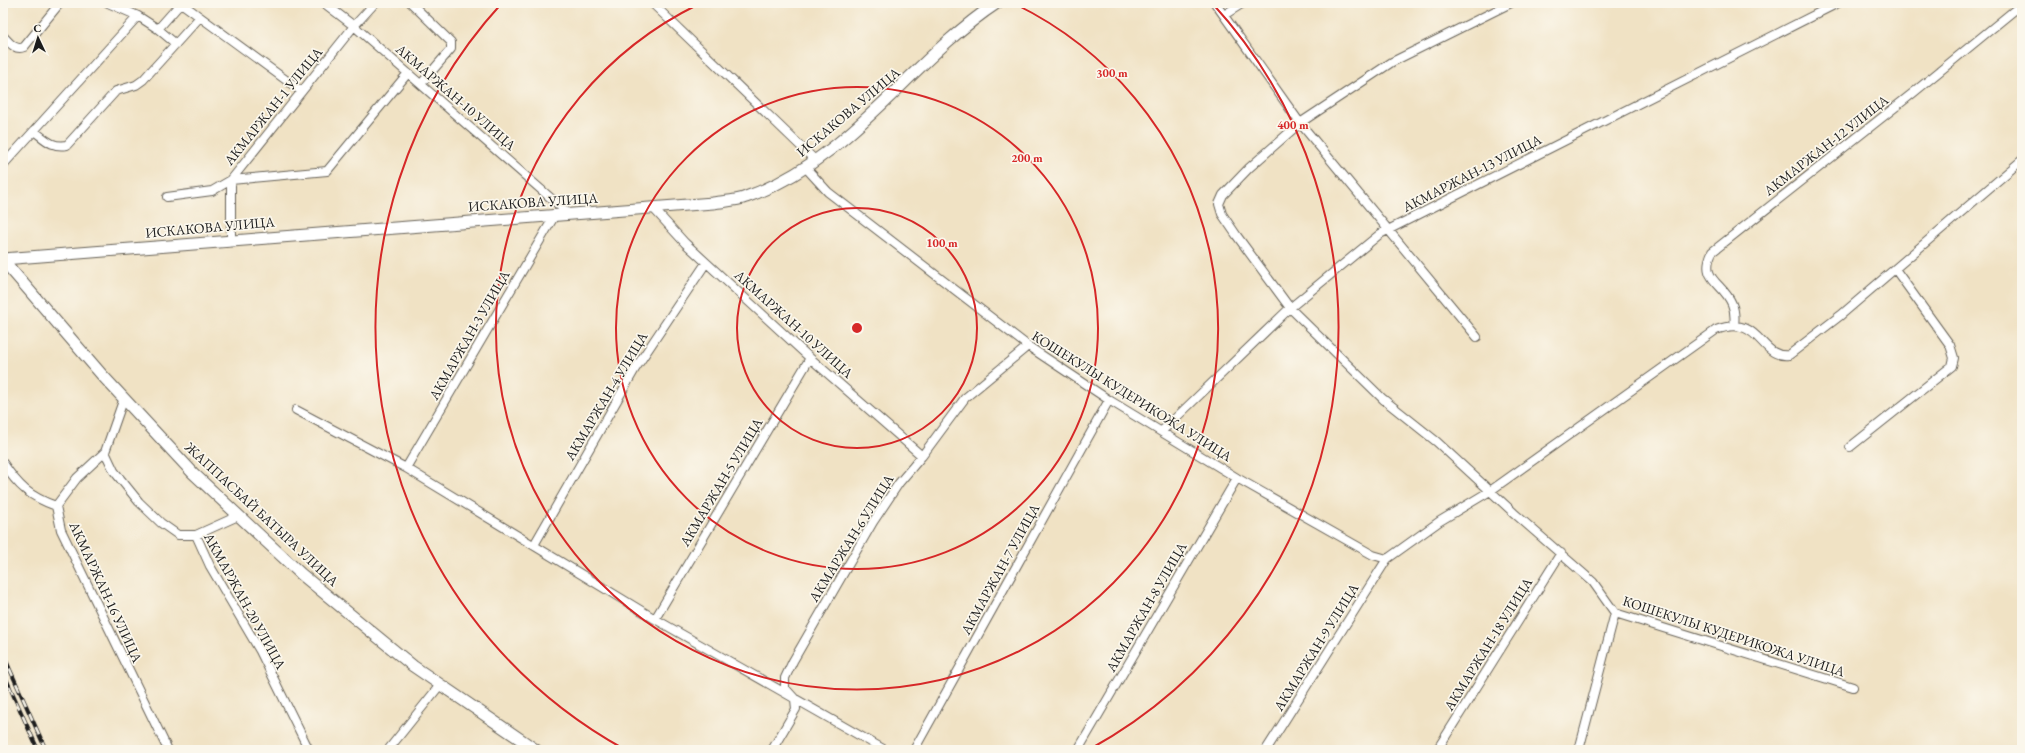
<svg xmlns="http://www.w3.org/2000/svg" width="2025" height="753" font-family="'EB Garamond',serif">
<rect width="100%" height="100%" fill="#fbf7ec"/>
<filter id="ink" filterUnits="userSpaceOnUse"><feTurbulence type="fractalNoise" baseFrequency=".025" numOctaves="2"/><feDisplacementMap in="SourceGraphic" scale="8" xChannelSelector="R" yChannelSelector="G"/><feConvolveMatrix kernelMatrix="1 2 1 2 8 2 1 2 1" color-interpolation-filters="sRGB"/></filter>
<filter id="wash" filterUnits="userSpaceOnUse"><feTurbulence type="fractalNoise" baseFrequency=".012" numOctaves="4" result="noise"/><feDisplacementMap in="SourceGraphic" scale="16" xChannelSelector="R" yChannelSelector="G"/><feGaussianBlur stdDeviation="0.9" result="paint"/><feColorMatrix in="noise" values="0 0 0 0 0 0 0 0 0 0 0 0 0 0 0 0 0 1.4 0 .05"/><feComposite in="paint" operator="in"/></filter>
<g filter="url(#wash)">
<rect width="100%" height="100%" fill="#f0e2c4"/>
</g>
<g filter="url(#ink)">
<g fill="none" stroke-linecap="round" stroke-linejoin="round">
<g stroke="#666157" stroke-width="10">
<path id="street" d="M 108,3 L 138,16
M 181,3 L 301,91
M 324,3 L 354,26 L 569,214
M 411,3 L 451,42 L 451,49 L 421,84
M 652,3 L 816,161
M 1215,3 L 1300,123 L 1477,337
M 1511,3 L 1392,62 L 1300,123 L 1249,168 L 1223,195 L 1219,204 L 1222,214 L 1237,236 L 1290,308 L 1383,399 L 1437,442 L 1514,513 L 1593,582 L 1615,613 L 1853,687
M 1224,15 L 1243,3
M 158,29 L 176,44
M 3,36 C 9,42 15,51 24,47 L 60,3
M 34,131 C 45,139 52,148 67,145 L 116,91 L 136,85 L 143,80 L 200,17
M 3,165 L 138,16 L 158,29 L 181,3
M 806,168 L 828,192 L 1028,346 L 1109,400 L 1237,478 L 1373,555 L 1387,559
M 167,197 L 212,191 L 231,180 L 327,171 L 408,73
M 653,208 L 685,243 L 810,358 L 922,456
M 231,241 L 231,180 L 354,26 L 375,3
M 1734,326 C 1735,318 1735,311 1732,304 C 1723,282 1699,280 1712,252 L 1913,93 L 2022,4
M 296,410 L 406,468 L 655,619 L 885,750
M 1162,431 L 1290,308 L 1380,234 L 1838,3
M 1850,447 L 1952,366 L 1954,358 L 1950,345 L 1895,269
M 105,452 L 114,471 L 139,502 L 161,523 L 178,535 L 196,535 L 210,566 L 260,651 L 309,750
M 3,463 C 18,486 30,497 56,506 L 61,530 L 168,750
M 406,468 L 555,215
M 56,506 L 77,478 L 105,452 L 124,398
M 196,535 L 238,516
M 534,545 L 635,369 L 706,263
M 655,619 L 810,358
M 388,750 L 440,685
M 772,750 L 796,709 L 795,699 L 785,688 L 785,678 L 793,661 L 873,522 L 899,483 L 922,456 L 965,398 L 1028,346
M 914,750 L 1109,400
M 1078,750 L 1237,478
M 1266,750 L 1387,559 L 1440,521 L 1490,491 L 1716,330 C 1762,313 1758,359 1789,355 L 1841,315 L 2022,160
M 1437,750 L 1561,553
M 1579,750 L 1615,613"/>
</g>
<g stroke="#666157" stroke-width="13">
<path id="secondary" d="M 3,259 L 713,203 C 724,201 736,201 746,197 C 850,161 909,61 997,3
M 3,260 L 102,375 L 193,473 L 301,574 L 413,666 L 536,750"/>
</g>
<use href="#street" stroke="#fff" stroke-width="8"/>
<use href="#secondary" stroke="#fff" stroke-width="11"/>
<g stroke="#1c1c1c" stroke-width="4">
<path id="rail" d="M 3,654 L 46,750
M 3,672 L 38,750"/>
</g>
<use href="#rail" stroke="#fbf7ec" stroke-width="2.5" stroke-dasharray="8" stroke-linecap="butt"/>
</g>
</g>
<g fill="none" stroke="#d62828" stroke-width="2">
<circle cx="857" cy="328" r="120"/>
<circle cx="857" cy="328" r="241"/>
<path d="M1015 4A361 361 0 1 1 699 4"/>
<path d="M624 749A481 481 0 0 1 502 3M1212 3A481 481 0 0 1 1090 749"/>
</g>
<g text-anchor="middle" stroke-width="3.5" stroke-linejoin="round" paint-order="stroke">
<g font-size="14" fill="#1c1c1c" stroke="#fbf7ec">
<text transform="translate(456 97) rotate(41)" y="5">АКМАРЖАН-10 УЛИЦА</text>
<text transform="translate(273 106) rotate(-51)" y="5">АКМАРЖАН-1 УЛИЦА</text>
<text transform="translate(848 112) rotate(-40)" y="5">ИСКАКОВА УЛИЦА</text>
<text transform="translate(1826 145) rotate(-38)" y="5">АКМАРЖАН-12 УЛИЦА</text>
<text transform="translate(1472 173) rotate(-27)" y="5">АКМАРЖАН-13 УЛИЦА</text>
<text transform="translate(533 202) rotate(-4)" y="5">ИСКАКОВА УЛИЦА</text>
<text transform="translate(210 227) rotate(-5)" y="5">ИСКАКОВА УЛИЦА</text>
<text transform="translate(794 324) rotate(42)" y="5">АКМАРЖАН-10 УЛИЦА</text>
<text transform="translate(469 335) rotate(-60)" y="5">АКМАРЖАН-3 УЛИЦА</text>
<text transform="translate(606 396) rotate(-59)" y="5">АКМАРЖАН-4 УЛИЦА</text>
<text transform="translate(1132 396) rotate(32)" y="5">КОШЕКУЛЫ КУДЕРИКОЖА УЛИЦА</text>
<text transform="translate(721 482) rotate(-59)" y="5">АКМАРЖАН-5 УЛИЦА</text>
<text transform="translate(262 514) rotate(43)" y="5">ЖАППАСБАЙ БАТЫРА УЛИЦА</text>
<text transform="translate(851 538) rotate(-58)" y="5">АКМАРЖАН-6 УЛИЦА</text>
<text transform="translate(1000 569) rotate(-61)" y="5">АКМАРЖАН-7 УЛИЦА</text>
<text transform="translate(106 592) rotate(65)" y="5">АКМАРЖАН-16 УЛИЦА</text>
<text transform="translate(245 601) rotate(61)" y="5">АКМАРЖАН-20 УЛИЦА</text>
<text transform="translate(1146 607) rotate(-60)" y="5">АКМАРЖАН-8 УЛИЦА</text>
<text transform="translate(1734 636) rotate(18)" y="5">КОШЕКУЛЫ КУДЕРИКОЖА УЛИЦА</text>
<text transform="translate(1488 644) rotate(-58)" y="5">АКМАРЖАН-18 УЛИЦА</text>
<text transform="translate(1316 647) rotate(-58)" y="5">АКМАРЖАН-9 УЛИЦА</text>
</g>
</g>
<circle cx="857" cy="328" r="6" fill="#d62828" stroke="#fbf7ec" stroke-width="2"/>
<g font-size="12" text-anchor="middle" font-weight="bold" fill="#d62828" stroke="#fbf7ec" stroke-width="3.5" stroke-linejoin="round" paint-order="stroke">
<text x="1112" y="77">300 m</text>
<text x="1293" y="129">400 m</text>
<text x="1027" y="162">200 m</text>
<text x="942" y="247">100 m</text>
</g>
<rect width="2025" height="753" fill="none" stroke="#fbf7ec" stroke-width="16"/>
<g transform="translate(38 38) rotate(356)" stroke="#fbf7ec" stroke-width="3" paint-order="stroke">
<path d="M0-3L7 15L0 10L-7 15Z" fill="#1c1c1c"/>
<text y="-6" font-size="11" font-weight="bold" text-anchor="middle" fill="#1c1c1c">С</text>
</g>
</svg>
